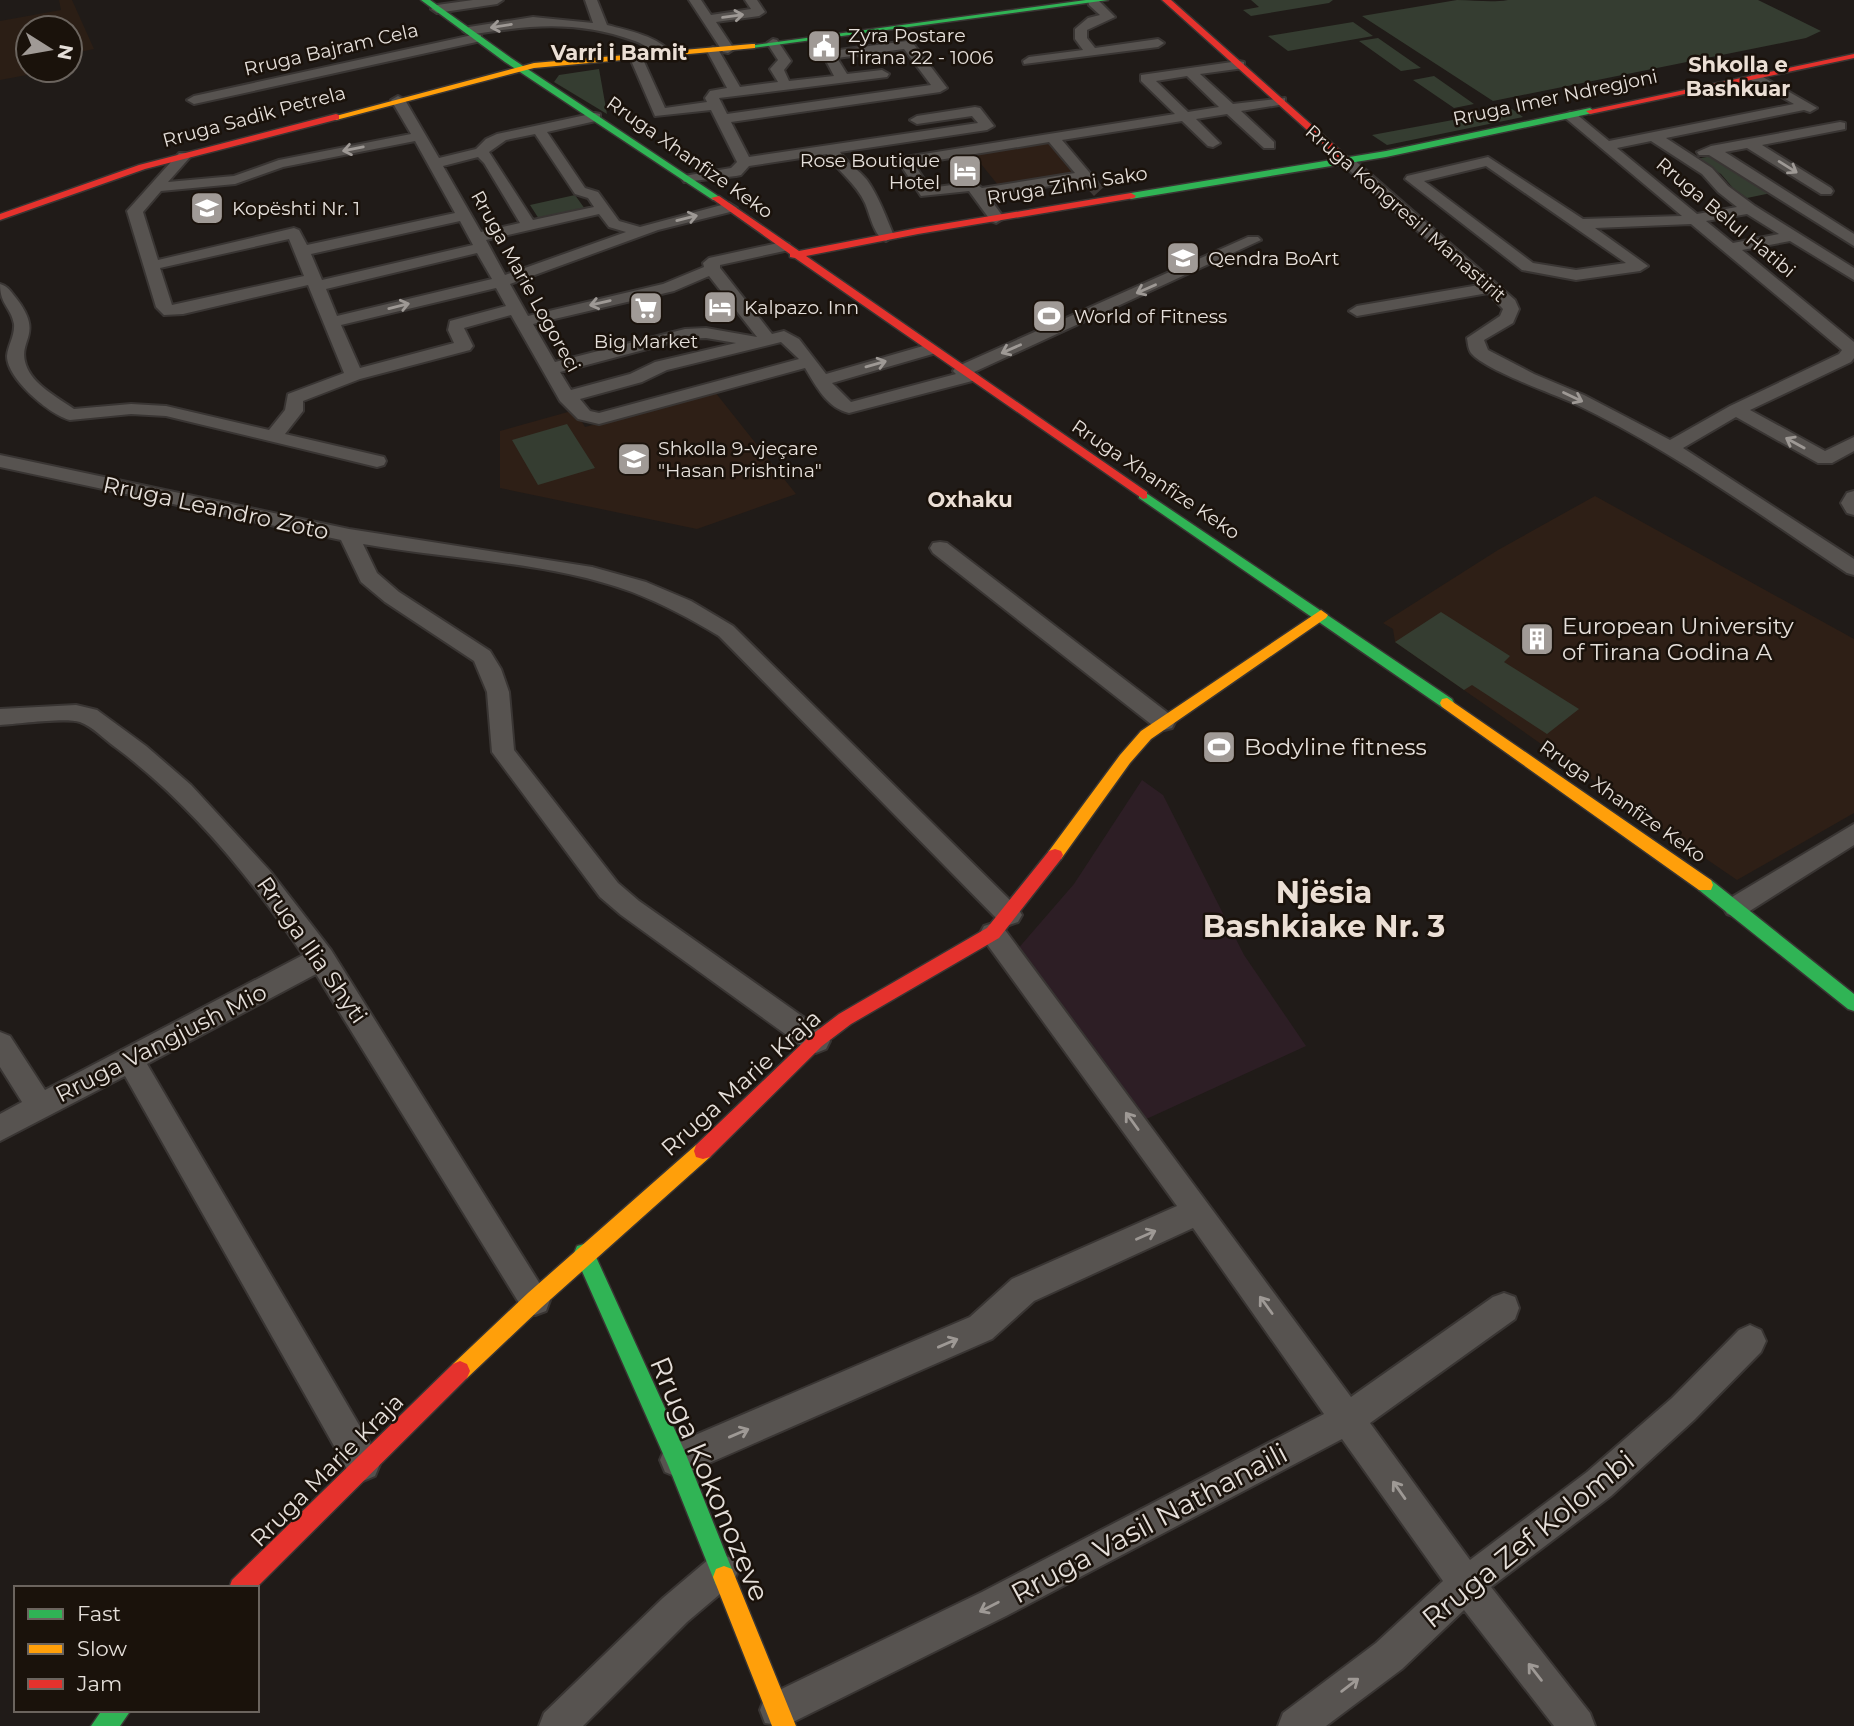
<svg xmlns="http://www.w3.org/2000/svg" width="1854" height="1726" font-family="Montserrat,sans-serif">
<rect width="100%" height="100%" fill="#201b18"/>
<path fill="#2d1e25" d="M 1142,780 L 1163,795 L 1244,955 L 1306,1046 L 1142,1121 L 1016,951 L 1074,884 Z"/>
<path fill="#2b1e15" d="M 59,0 L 72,0 L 94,49 L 70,54 L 70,28 L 28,28 L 28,63 L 23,64 L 27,75 L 0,80 L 0,21 L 61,10 Z"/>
<path fill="#2e1f16" d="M 1048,142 L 1074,173 L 998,185 L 973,154 Z
M 715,392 L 796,494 L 697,529 L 500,488 L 500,431 L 575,410 L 585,427 Z
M 1595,496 L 1854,639 L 1854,813 L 1737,880 L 1658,826 L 1650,809 L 1633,808 L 1395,642 L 1393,629 L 1383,623 L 1498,550 Z"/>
<path fill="#353d31" d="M 1251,0 L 1333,0 L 1329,3 L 1251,16 L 1243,10 L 1259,7 Z
M 1457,0 C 1476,0 1490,3 1508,0 L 1758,0 L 1821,31 L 1806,38 L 1493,101 L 1362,16 Z
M 1353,22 L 1373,36 L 1288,51 L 1268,36 Z
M 1378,38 L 1421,68 L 1401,71 L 1359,41 Z
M 599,69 L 607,114 L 554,82 L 559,75 Z
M 1434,76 L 1474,104 L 1454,108 L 1413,80 Z
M 1512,109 L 1523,117 L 1387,145 L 1372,135 Z
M 1712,156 L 1771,193 L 1747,198 L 1733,188 L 1721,174 L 1696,159 Z
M 575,195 L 585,209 L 539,219 L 530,205 Z
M 567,424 L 595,468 L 538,485 L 512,440 Z
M 1441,612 L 1510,656 L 1504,662 L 1579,709 L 1547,734 L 1472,685 L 1464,690 L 1395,642 Z"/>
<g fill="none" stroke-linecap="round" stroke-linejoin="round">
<path stroke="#3e3835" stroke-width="13" stroke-dasharray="13 7" stroke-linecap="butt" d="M 1090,182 L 1101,194"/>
<g stroke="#393533" stroke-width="4">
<path id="street" d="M 473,0 L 503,0 L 497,4 L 437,13 L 431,9 L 437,5 Z
M 585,0 L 597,0 L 607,25 C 630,31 658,36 674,55 L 668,59 C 656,55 647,45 635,41 C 576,20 529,25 469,35 L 463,31 L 469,27 L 533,17 L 593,23 Z
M 689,0 L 701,0 L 711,15 L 751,9 L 745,0 L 757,0 L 765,12 L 759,16 L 716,22 L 734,49 L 728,53 L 723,52 Z
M 1088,0 L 1098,0 L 1115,17 L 1087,30 L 1087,38 L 1095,48 L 1158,39 L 1164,43 L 1158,47 L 1024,64 L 1023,61 L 1029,57 L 1083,50 L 1075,39 L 1075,29 L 1088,18 L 1100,15 L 1089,5 Z
M 477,34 L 481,35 L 481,41 L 194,104 L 187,100 L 194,96 Z
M 773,39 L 777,40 L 791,61 L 784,70 L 789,81 L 834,76 L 823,55 L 824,52 L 907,41 L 912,42 L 947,88 L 940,92 L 731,122 L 749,157 L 978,123 L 972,116 L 917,124 L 910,120 L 917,116 L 975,107 L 980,108 L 994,126 L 987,130 L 840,152 C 848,164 859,170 867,180 C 879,197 886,217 894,236 L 886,241 C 874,237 870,214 865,203 C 856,183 838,172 827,154 L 749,166 L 741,175 L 736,176 L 684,182 L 682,179 L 684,176 L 731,168 L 737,162 L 711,110 L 655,116 L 630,58 L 636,54 L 641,55 L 665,108 L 707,102 L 705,98 L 710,91 L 727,88 L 707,51 L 713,47 L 719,51 L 740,87 L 778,82 L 770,69 L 778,60 L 767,43 ZM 904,49 L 931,85 L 727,114 L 719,98 L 887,77 L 889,74 L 882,70 L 847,74 L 837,58 Z
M 1239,61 L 1244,62 L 1244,68 L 1200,74 L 1233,104 L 1285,98 L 1285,104 L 1241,111 L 1274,142 L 1274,148 L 1264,148 L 1227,114 L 1196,119 L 1220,143 L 1213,147 L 1208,146 L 1182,121 L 1062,140 L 1095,179 L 1097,182 L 1095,185 L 1085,185 L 1081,181 L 988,196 L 1004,218 L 996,223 L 991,221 L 969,191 L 921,196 L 898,161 L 905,157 L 1175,114 L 1141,81 L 1141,75 ZM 1187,76 L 1219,107 L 1188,112 L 1156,81 ZM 1049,142 L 1075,173 L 982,188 L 973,182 L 930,188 L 914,164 Z
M 1756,73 L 1817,108 L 1810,112 L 1804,110 L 1666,138 L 1712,168 L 1728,186 L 1755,206 L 1854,268 L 1854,280 L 1790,241 L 1742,250 L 1854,342 L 1854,358 L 1851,362 L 1750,410 L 1825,451 L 1854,437 L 1854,451 L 1832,463 L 1818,463 L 1736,417 L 1683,448 L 1854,559 L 1854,575 L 1847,573 C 1757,513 1669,448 1571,402 C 1549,392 1485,370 1471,353 C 1468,348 1468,344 1467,338 L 1500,316 L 1503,309 L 1488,293 L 1357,316 L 1349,311 L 1357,306 L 1479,285 L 1342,164 L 1340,161 L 1342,158 L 1352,158 L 1515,300 L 1519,309 L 1513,323 L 1484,340 L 1488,350 L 1534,374 L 1584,395 L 1670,440 L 1730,406 L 1839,354 L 1842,350 L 1691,224 L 1595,228 L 1648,266 L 1640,271 L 1576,280 L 1522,270 L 1405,179 L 1407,176 L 1488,157 L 1583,219 L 1682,216 L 1563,116 L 1570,112 L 1575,113 L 1609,141 L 1794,104 L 1751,80 L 1751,74 ZM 1651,141 L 1702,174 L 1718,192 L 1737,207 L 1697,214 L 1617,148 ZM 1486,166 L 1626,263 L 1576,270 L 1533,263 L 1424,181 ZM 1747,214 L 1779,234 L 1733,243 L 1706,221 Z
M 398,96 L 405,100 L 439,158 L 476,149 L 486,139 L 497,134 L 595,113 L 600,114 L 600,120 L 547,132 L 585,188 L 598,192 L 619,221 L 640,227 L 729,203 L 737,208 L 734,211 L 658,230 L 510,284 L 528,316 L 663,284 L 704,267 L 703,263 L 709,258 L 783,242 L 789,244 L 791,247 L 789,250 L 720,265 L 720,268 L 772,334 L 784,331 L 799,339 L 826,374 L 930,344 L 939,349 L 936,353 L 832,383 L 851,402 L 956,374 L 953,371 L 956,367 L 1248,237 L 1258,237 L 1261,240 L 974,372 L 979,376 L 976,380 L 849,413 C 827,408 816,386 805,368 L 599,424 L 578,419 L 560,401 L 511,315 L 464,328 L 473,346 L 470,350 L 360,379 L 303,401 L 303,411 L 285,434 L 384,457 L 386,461 L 384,465 L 377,467 L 166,416 L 131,414 L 70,420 C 50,415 7,379 7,356 C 8,345 15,336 14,324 C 11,307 0,305 0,284 C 8,286 11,292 16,298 C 45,335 17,339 26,365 C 33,385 57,397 74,409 L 131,404 L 166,406 L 269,430 L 285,410 L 288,394 L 344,373 L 308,285 L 183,314 L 164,315 L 156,307 L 127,211 L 179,153 L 189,153 L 191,156 L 168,182 L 234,176 L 279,160 L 411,134 L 391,100 ZM 535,134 L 575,194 L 588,198 L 594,207 L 533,220 L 489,152 L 506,140 ZM 415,141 L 455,213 L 307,245 L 299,230 L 294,228 L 158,260 L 143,212 L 161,191 L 235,184 L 283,167 ZM 478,157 L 484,163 L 520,223 L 481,232 L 443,166 ZM 599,214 L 609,227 L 626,232 L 505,275 L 486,240 ZM 460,221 L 473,245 L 322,280 L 311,254 ZM 289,239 L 304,276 L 172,305 L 160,268 ZM 477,253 L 492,279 L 337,316 L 326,289 ZM 709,276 L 757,337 L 706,328 L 685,329 L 555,362 L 533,324 L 674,291 ZM 496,288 L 506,306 L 450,321 L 448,330 L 454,343 L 360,368 L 341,325 ZM 706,338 L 736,343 L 655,362 L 630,374 L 571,390 L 560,372 L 685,339 ZM 781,342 L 799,359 L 599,413 L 590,411 L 580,399 L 642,382 L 667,370 Z
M 1840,122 L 1845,123 L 1845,129 L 1762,145 L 1831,188 L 1833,191 L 1831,194 L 1821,194 L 1747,148 L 1725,152 L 1854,234 L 1854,246 L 1709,155 L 1699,155 L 1697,152 L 1711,146 Z
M 0,455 L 349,529 L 592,567 L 646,582 L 691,601 L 733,626 L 1018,908 L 1022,915 L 1018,922 L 1009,925 L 1000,922 L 719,636 C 691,619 663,604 632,592 C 547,561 452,560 363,544 L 377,573 L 399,592 L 490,651 L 501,669 L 509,692 L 514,750 L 618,883 L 639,901 L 826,1033 L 830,1041 L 826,1049 L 816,1053 L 806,1049 L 621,915 L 600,897 L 492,752 L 487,692 L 474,661 L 385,602 L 361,582 L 341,540 L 0,467 Z
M 1854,491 L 1854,515 L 1847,513 L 1841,503 L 1847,493 Z
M 940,542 L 947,543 L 1172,716 L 1175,722 L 1172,728 L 1164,730 L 1156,728 L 933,553 L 930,548 L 933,543 Z
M 76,705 L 97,710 L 146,746 L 191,785 L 270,871 L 331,950 L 550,1300 L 546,1311 L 535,1315 L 524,1311 L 316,974 L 147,1064 L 375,1452 L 380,1464 L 375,1476 L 363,1481 L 351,1476 L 125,1076 L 0,1141 L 0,1114 L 22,1102 L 0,1067 L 0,1032 L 10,1036 L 45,1090 L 303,955 C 251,878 190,803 115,747 C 104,739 92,726 80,722 C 65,717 18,724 0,725 L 0,709 Z
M 1854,824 L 1854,845 L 1745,914 L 1736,917 L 1727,914 L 1723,907 L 1727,900 Z
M 993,923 L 1002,926 L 1351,1397 L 1493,1297 L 1504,1293 L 1515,1297 L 1519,1308 L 1515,1319 L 1370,1423 L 1470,1560 L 1587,1472 L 1672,1398 L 1739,1330 L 1750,1325 L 1761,1330 L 1766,1341 L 1761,1352 L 1694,1420 L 1611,1496 L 1491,1587 L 1590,1713 L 1595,1726 L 1554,1726 L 1464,1610 L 1402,1669 L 1326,1726 L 1278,1726 L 1283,1713 L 1376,1643 L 1443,1581 L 1342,1439 L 1006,1616 L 791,1723 L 784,1726 L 765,1723 L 760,1710 L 765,1697 L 982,1592 L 1324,1414 L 1193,1228 L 1034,1301 L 992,1339 L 677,1477 L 665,1472 L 660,1460 L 665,1448 L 970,1317 L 1012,1279 L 1177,1206 L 984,940 L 980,933 L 984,926 Z
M 721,1554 L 733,1559 L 738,1571 L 733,1583 L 687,1622 L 583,1726 L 539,1726 L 544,1713 L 663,1598 L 709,1559 Z"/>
</g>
<g stroke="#393533" stroke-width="3">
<path id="fast" d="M 421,0 L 430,0 L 511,58 L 721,198 L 713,200 L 505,62 Z
M 1086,0 L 1108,0 L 752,48 L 748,46 Z
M 1590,108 L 1594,111 L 1593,113 L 1386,157 L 1131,199 L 1126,196 L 1131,193 L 1386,151 Z
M 1143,491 L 1452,699 L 1454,703 L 1452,707 L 1442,707 L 1139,498 L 1139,492 Z
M 1705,879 L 1711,880 L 1854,994 L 1854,1011 L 1848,1009 L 1699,890 L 1697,885 L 1699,880 Z
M 584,1244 L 591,1246 L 685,1452 L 735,1577 L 732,1585 L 724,1588 L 716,1585 L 668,1465 L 574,1253 L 577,1246 Z
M 102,1710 L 131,1710 L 120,1726 L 91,1726 Z"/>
</g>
<g stroke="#393533" stroke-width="3">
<path id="slow" d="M 752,44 L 755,44 L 755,48 L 534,68 L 336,120 L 332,117 L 534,63 Z
M 1321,610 L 1328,615 L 1326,618 L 1151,739 L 1130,763 L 1061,859 L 1049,859 L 1047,855 L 1049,851 L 1120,755 L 1141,731 Z
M 1447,698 L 1711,880 L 1713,885 L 1711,890 L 1699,890 L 1442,707 L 1440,703 L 1442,699 Z
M 703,1143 L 710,1145 L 712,1151 L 710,1157 L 542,1307 L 467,1378 L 460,1381 L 453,1378 L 450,1371 L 453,1364 L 528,1293 L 696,1145 Z
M 724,1566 L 732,1569 L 796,1726 L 772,1726 L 713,1577 L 716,1569 Z"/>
</g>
<g stroke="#393533" stroke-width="3">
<path id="jam" d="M 1162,0 L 1171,0 L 1350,159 L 1350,163 L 1344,163 Z
M 1854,54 L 1854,58 L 1590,114 L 1586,111 Z
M 336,114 L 339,115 L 339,119 L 145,169 L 0,220 L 0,214 L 139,165 Z
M 1131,193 L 1136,196 L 1134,198 L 918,234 L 806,256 L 1147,492 L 1147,498 L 1143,499 L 795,258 L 790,257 L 790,254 L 711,198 L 719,196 L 799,251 L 918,228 Z
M 1055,849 L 1061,851 L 1063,855 L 1061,859 L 999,938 L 851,1024 L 822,1046 L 710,1157 L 703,1159 L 696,1157 L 694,1151 L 696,1145 L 810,1036 L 839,1014 L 987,928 L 1049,851 Z
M 460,1361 L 467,1364 L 470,1371 L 467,1378 L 256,1588 L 229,1588 L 232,1580 L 453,1364 Z"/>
</g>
<use href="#street" fill="#575350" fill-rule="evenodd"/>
<use href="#fast" fill="#30b455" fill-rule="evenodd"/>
<use href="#slow" fill="#ff9f0a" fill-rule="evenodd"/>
<use href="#jam" fill="#e5322d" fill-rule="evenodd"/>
</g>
<defs><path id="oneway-shaft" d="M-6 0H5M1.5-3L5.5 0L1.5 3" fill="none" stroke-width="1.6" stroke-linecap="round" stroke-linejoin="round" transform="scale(1.75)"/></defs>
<g stroke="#9e9995">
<use href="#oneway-shaft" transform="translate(733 16) rotate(-8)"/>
<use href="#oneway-shaft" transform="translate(501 26) rotate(171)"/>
<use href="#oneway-shaft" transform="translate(353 149) rotate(169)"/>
<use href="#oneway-shaft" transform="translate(1788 167) rotate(32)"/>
<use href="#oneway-shaft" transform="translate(687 218) rotate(-14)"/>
<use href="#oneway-shaft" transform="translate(1146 289) rotate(156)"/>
<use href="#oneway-shaft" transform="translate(600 303) rotate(167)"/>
<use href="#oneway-shaft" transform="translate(399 306) rotate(-14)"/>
<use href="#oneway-shaft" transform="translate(1011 349) rotate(156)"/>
<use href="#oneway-shaft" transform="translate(876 364) rotate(-16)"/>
<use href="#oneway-shaft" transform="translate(1573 397) rotate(25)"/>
<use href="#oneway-shaft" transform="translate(1795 443) rotate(-151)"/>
<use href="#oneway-shaft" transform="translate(1132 1121) rotate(-126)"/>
<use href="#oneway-shaft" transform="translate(1146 1235) rotate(-24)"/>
<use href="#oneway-shaft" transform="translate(1266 1305) rotate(-126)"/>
<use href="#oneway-shaft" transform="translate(948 1343) rotate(-23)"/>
<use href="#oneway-shaft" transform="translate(739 1433) rotate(-23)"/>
<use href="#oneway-shaft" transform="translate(1399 1490) rotate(-125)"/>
<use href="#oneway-shaft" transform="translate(989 1607) rotate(153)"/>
<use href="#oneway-shaft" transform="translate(1535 1672) rotate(-128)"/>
<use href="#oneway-shaft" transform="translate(1350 1685) rotate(-37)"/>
</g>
<defs>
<g id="civic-square" transform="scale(1.75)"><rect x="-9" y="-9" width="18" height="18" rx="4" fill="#a09a96" stroke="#1a120b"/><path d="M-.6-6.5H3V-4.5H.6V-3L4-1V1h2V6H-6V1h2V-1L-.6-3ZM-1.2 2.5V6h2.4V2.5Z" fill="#fff"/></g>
<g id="hotel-square" transform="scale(1.75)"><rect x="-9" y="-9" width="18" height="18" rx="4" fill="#a09a96" stroke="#1a120b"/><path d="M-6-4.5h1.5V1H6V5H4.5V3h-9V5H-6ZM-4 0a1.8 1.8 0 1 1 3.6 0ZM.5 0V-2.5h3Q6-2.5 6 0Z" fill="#fff"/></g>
<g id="school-square" transform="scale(1.75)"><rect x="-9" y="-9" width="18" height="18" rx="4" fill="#a09a96" stroke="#1a120b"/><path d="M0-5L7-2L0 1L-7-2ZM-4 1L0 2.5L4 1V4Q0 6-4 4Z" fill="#fff"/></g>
<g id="supermarket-square" transform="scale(1.75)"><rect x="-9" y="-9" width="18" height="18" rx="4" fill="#a09a96" stroke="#1a120b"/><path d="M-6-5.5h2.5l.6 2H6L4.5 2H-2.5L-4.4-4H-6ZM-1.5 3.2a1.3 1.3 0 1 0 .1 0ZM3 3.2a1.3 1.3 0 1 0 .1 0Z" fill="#fff"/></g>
<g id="stadium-square" transform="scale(1.75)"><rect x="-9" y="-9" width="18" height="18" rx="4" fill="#a09a96" stroke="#1a120b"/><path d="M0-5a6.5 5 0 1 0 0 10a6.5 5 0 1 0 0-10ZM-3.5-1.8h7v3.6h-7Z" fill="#fff"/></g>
<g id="building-square" transform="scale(1.75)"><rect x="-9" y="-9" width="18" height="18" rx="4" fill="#a09a96" stroke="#1a120b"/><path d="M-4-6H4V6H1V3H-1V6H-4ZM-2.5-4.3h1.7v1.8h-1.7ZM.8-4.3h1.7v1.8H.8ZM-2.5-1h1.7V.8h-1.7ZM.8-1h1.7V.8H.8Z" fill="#fff"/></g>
</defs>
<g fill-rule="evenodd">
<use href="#civic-square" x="824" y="46"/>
<use href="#hotel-square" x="965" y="171"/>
<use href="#school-square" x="207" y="208"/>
<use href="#school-square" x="1183" y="258"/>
<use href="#hotel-square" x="720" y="307"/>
<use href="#supermarket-square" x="646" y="308"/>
<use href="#stadium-square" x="1049" y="316"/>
<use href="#school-square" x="634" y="459"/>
<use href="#building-square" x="1537" y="639"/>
<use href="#stadium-square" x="1219" y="747"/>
</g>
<g text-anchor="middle" stroke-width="5" stroke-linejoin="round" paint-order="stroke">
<g font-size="19" fill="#e5dfda" stroke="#1a120b" text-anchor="start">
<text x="848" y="42">Zyra Postare<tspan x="848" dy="22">Tirana 22 - 1006</tspan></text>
<text x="940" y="167" text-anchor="end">Rose Boutique<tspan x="940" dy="22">Hotel</tspan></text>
<text x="232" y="215">Kopështi Nr. 1</text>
<text x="1208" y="265">Qendra BoArt</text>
<text x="744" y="314">Kalpazo. Inn</text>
<text x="1074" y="323">World of Fitness</text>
<text x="646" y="348" text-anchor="middle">Big Market</text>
<text x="658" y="455">Shkolla 9-vjeçare<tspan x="658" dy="22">"Hasan Prishtina"</tspan></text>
</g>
<g font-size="19" fill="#e5dfda" stroke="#1a120b">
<text transform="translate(331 49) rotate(-13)" y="7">Rruga Bajram Cela</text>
<text transform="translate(1555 97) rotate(-12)" y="7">Rruga Imer Ndregjoni</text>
<text transform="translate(254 116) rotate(-15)" y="7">Rruga Sadik Petrela</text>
<text transform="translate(690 157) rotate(35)" y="7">Rruga Xhanfize Keko</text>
<text transform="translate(1067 185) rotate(-9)" y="7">Rruga Zihni Sako</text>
<text transform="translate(1406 213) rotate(41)" y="7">Rruga Kongresi i Manastirit</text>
<text transform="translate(1726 217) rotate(40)" y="7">Rruga Belul Hatibi</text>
<text transform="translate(526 281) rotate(61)" y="7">Rruga Marie Logoreci</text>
<text transform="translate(1156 479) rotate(34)" y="7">Rruga Xhanfize Keko</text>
<text transform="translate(1623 801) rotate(35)" y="7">Rruga Xhanfize Keko</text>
</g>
<g font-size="21" font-weight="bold" fill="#ebdfd5" stroke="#1a120b">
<text x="619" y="60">Varri i Bamit</text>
<text x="1738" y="72">Shkolla e<tspan x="1738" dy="24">Bashkuar</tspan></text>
<text x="970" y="507">Oxhaku</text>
</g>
<g font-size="23" fill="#e5dfda" stroke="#1a120b">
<text transform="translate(216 508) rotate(12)" y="8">Rruga Leandro Zoto</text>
<text transform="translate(312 950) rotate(55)" y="8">Rruga Ilia Shyti</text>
<text transform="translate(161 1043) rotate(-27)" y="8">Rruga Vangjush Mio</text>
<text transform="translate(741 1083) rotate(-42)" y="8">Rruga Marie Kraja</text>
<text transform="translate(327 1470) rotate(-45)" y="8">Rruga Marie Kraja</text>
</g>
<g font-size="23" fill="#e5dfda" stroke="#1a120b" text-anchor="start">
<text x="1562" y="634">European University<tspan x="1562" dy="26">of Tirana Godina A</tspan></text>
<text x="1244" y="755">Bodyline fitness</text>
</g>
<g font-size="28" fill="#e5dfda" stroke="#1a120b">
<text transform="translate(710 1479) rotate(67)" y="10">Rruga Kokonozeve</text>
<text transform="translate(1149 1523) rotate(-28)" y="10">Rruga Vasil Nathanaili</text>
<text transform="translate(1528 1539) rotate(-39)" y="10">Rruga Zef Kolombi</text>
</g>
<g font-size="30" font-weight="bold" fill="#ebdfd5" stroke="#1a120b">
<text x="1324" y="903">Njësia<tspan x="1324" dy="34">Bashkiake Nr. 3</tspan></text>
</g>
</g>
<rect x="14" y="1586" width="245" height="126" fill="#1a120b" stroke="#6b645e" stroke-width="2"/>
<rect x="28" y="1609" width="35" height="10" fill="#30b455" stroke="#6b645e" stroke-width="2"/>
<text x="77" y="1621" font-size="21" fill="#e5dfda">Fast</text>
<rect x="28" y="1644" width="35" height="10" fill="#ff9f0a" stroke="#6b645e" stroke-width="2"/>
<text x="77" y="1656" font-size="21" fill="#e5dfda">Slow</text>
<rect x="28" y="1679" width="35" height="10" fill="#e5322d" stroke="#6b645e" stroke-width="2"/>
<text x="77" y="1691" font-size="21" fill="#e5dfda">Jam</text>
<g transform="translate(49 49) rotate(101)"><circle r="33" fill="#1a120b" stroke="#6b645e" stroke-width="2"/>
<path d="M0-5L12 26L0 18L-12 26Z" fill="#a09a96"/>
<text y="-10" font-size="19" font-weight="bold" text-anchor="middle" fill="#e5dfda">N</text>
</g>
</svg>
